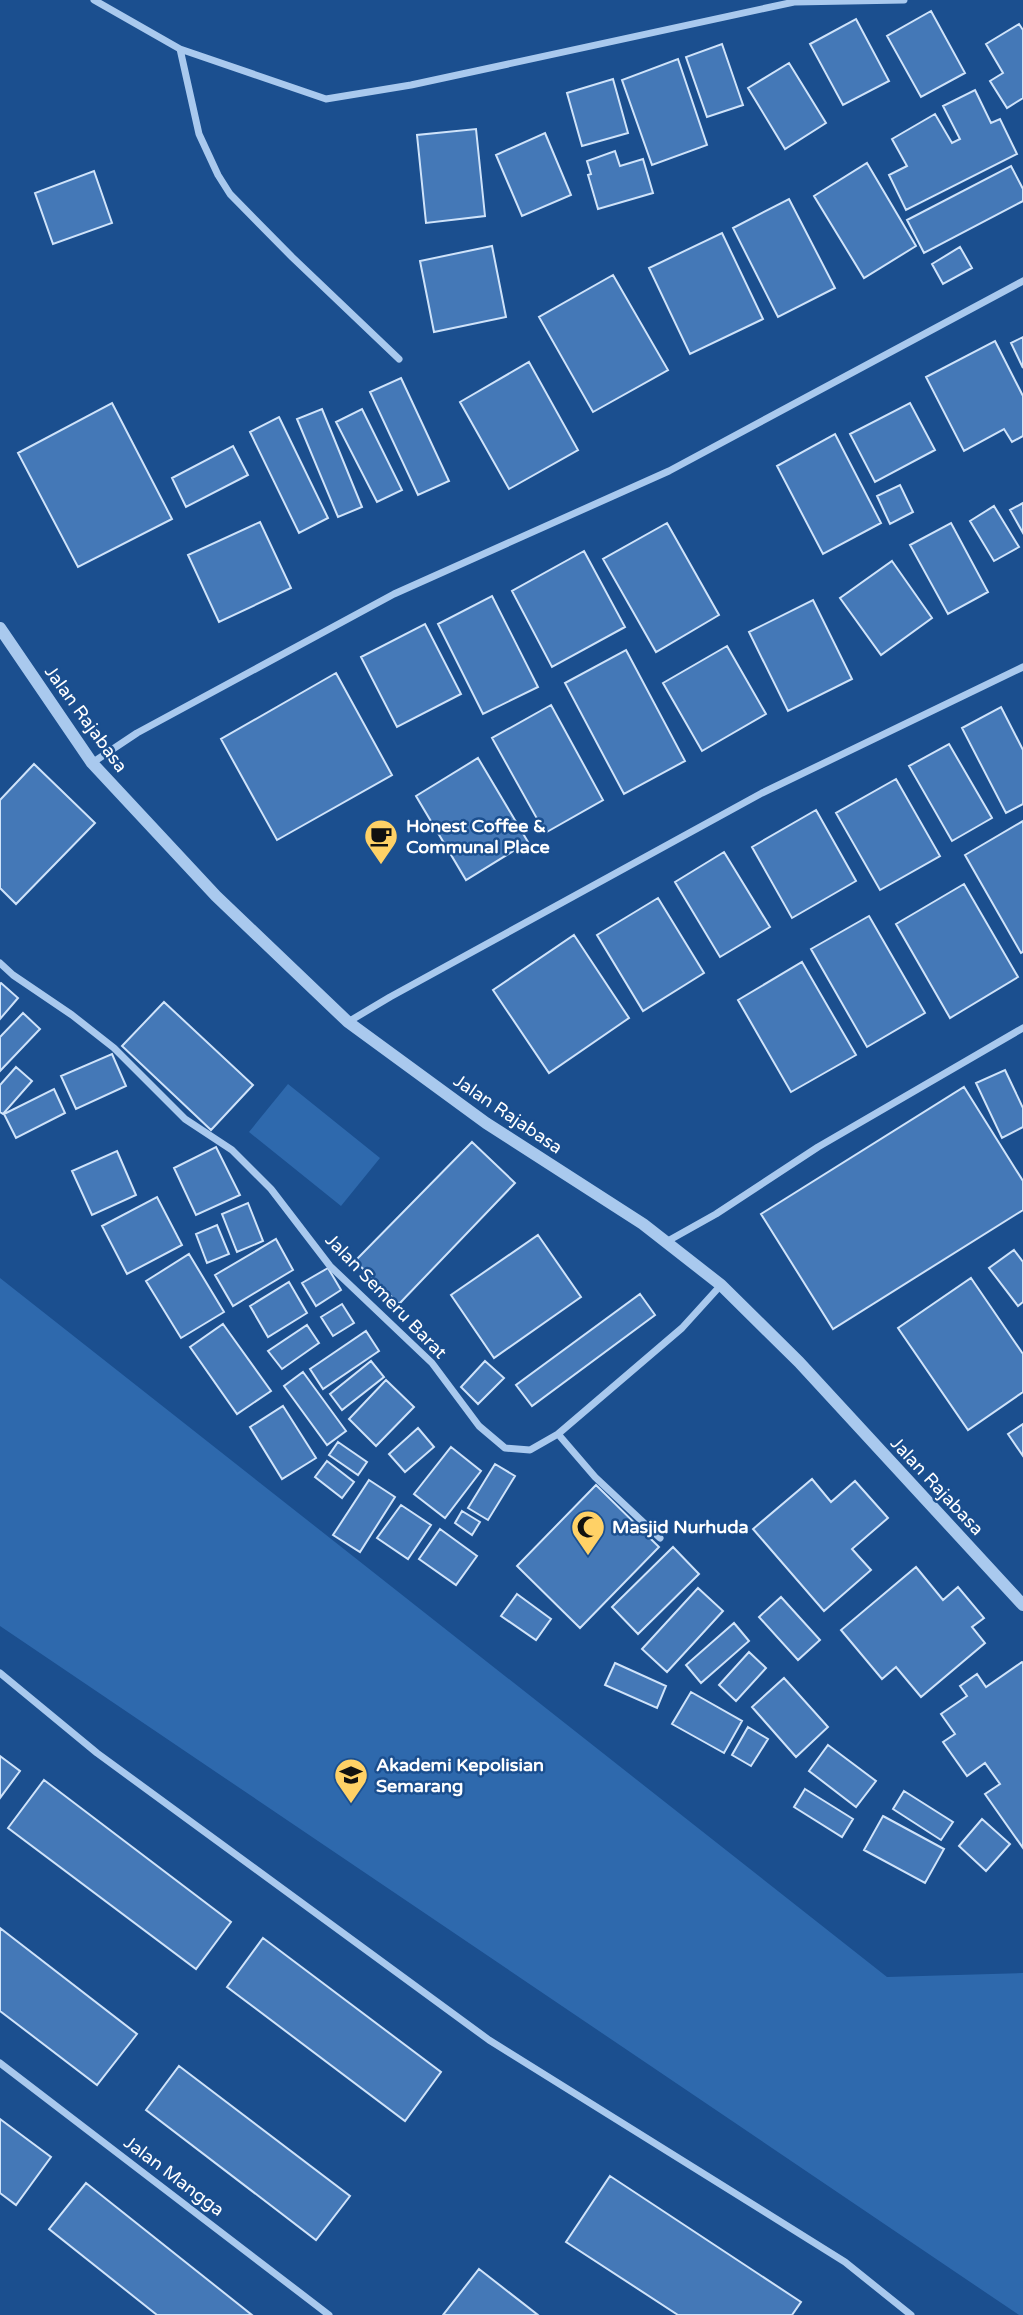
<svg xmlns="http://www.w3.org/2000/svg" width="1023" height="2315" font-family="'Varela Round',sans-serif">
<rect width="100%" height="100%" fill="#1b4f8f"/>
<path fill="#2e69ad" d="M 288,1084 L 380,1158 L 341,1206 L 249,1132 Z
M 0,1278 L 887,1977 L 1023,1973 L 1023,2315 L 1019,2315 L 0,1626 Z"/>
<path fill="#4478b7" stroke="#cfe3fa" stroke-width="2" d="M 931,11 L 965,73 L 921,97 L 887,36 Z
M 856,19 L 889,81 L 843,105 L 810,44 Z
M 1019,24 L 1023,30 L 1023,98 L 1007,108 L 990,81 L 1003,73 L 986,44 Z
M 722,44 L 743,105 L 707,117 L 686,57 Z
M 678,59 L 707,145 L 652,165 L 622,80 Z
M 789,63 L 826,123 L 785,149 L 748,88 Z
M 613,79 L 628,133 L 582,146 L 567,93 Z
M 975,90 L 991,123 L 1000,119 L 1017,154 L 906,210 L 889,175 L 907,166 L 892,139 L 935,114 L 952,143 L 960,139 L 943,106 Z
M 476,129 L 485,216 L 426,223 L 417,135 Z
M 545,133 L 571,195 L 522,216 L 496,155 Z
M 615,151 L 620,166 L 643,159 L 653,193 L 598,209 L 588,175 L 591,174 L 587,161 Z
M 867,163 L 916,246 L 864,278 L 814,196 Z
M 1011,166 L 1023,189 L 1023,201 L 924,253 L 907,220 Z
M 94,171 L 112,223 L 53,244 L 35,193 Z
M 789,199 L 835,288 L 778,317 L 733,228 Z
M 722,233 L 763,319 L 690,354 L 649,268 Z
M 492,246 L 506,317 L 434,332 L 420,261 Z
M 960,247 L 972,268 L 943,284 L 932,264 Z
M 613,275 L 668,370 L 593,412 L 539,317 Z
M 1023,337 L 1023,368 L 1011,343 Z
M 995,341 L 1023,396 L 1023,436 L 1012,442 L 1004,429 L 964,451 L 926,377 Z
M 529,362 L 578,450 L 509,489 L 460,402 Z
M 401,378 L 449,481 L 418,495 L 370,392 Z
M 112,403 L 172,519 L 78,567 L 18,453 Z
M 910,403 L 935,450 L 875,482 L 850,434 Z
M 322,409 L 362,507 L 338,517 L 297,419 Z
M 362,409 L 402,490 L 377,502 L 336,422 Z
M 279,417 L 328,518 L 299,533 L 250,432 Z
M 835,434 L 881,523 L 823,554 L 777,466 Z
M 233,446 L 248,475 L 186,507 L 172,478 Z
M 900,485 L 913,512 L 890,524 L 877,496 Z
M 1023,503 L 1023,533 L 1010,510 Z
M 994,506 L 1019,547 L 994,561 L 970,521 Z
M 260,522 L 291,588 L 219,622 L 188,555 Z
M 667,523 L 719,615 L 656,652 L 603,559 Z
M 951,523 L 988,592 L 948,614 L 910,545 Z
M 584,551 L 625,627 L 552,667 L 512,591 Z
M 892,561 L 932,618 L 881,655 L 840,598 Z
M 492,596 L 538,687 L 483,714 L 438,624 Z
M 813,600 L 852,679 L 788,711 L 749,632 Z
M 425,624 L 461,694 L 397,727 L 361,657 Z
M 727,646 L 766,714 L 702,751 L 663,683 Z
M 626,650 L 685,761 L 624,794 L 565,683 Z
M 336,673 L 392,775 L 277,840 L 221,739 Z
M 551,705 L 603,800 L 545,833 L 492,738 Z
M 1001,707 L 1023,750 L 1023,804 L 1006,813 L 962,728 Z
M 949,744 L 992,818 L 952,841 L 909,766 Z
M 478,758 L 528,842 L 466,880 L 416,796 Z
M 34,764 L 95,823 L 16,904 L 0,888 L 0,800 Z
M 896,779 L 940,856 L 880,890 L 836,813 Z
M 816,810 L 856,881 L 792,918 L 752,847 Z
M 1023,821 L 1023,952 L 1021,953 L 965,855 Z
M 724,852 L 770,927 L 720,957 L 675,882 Z
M 964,884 L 1018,977 L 950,1018 L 896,924 Z
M 658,898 L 704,973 L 643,1011 L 597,935 Z
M 869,916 L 925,1013 L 867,1047 L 811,949 Z
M 574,935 L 629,1018 L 549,1073 L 493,990 Z
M 802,962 L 856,1055 L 791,1092 L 738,1000 Z
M 1,983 L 18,998 L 0,1019 L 0,984 Z
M 164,1002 L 253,1085 L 211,1130 L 122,1046 Z
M 23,1013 L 40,1029 L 0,1071 L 0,1037 Z
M 112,1054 L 126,1086 L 76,1109 L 61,1076 Z
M 16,1067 L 32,1081 L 3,1114 L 0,1112 L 0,1085 Z
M 1005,1070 L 1023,1108 L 1023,1127 L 1002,1138 L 976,1083 Z
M 964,1087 L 1023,1181 L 1023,1210 L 833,1329 L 761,1214 Z
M 54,1089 L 65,1113 L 16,1138 L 4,1114 Z
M 472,1142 L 515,1183 L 399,1304 L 355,1261 Z
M 216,1147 L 240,1195 L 196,1215 L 174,1168 Z
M 117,1151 L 136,1195 L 92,1215 L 72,1171 Z
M 157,1197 L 182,1245 L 127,1274 L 102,1226 Z
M 248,1203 L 263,1241 L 237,1252 L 222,1214 Z
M 217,1225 L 229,1254 L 207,1263 L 196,1234 Z
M 538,1235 L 581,1297 L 494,1358 L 451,1295 Z
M 276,1239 L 293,1270 L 233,1306 L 215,1275 Z
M 1014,1250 L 1023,1262 L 1023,1302 L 1018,1306 L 989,1268 Z
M 189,1254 L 224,1312 L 181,1338 L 146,1281 Z
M 328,1268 L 341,1290 L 316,1306 L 302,1283 Z
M 971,1278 L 1023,1354 L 1023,1392 L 968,1430 L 898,1328 Z
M 289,1282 L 307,1313 L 268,1337 L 250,1306 Z
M 640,1294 L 655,1315 L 532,1406 L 516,1385 Z
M 342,1304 L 354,1323 L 333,1336 L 321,1317 Z
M 223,1324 L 271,1391 L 237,1414 L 190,1347 Z
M 307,1325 L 319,1343 L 282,1369 L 268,1351 Z
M 366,1331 L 379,1351 L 323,1389 L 310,1369 Z
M 371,1361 L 384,1377 L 342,1410 L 330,1394 Z
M 485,1361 L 504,1378 L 478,1404 L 461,1387 Z
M 303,1372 L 346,1431 L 327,1445 L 284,1386 Z
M 386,1380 L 414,1407 L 376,1446 L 349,1419 Z
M 283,1406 L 316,1458 L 282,1479 L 250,1427 Z
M 1023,1424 L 1023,1456 L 1008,1434 Z
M 418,1428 L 434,1447 L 405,1472 L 389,1454 Z
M 338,1442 L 367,1462 L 358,1475 L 329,1455 Z
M 451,1447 L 481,1471 L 445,1518 L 414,1494 Z
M 327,1461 L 354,1482 L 342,1498 L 315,1477 Z
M 495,1464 L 515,1476 L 488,1520 L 468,1508 Z
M 812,1479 L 831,1502 L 855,1481 L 888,1518 L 852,1549 L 871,1570 L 824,1611 L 753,1529 Z
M 369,1480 L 395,1497 L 360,1552 L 333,1535 Z
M 596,1485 L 659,1547 L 580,1628 L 517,1566 Z
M 401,1505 L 431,1525 L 408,1559 L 377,1538 Z
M 462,1511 L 480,1522 L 472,1535 L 455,1523 Z
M 440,1529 L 477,1556 L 456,1585 L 419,1559 Z
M 673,1547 L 699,1574 L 638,1634 L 612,1607 Z
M 916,1567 L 943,1600 L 958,1587 L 984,1618 L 972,1627 L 985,1643 L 921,1697 L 896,1667 L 882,1679 L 841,1630 Z
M 698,1588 L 723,1611 L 667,1672 L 642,1649 Z
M 517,1594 L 551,1619 L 536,1640 L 501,1616 Z
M 781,1597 L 820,1640 L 798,1660 L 759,1617 Z
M 734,1623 L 749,1641 L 701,1683 L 686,1665 Z
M 749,1652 L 766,1668 L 736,1701 L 719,1685 Z
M 1022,1662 L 1023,1663 L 1023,1848 L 985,1794 L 1000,1784 L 985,1763 L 967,1776 L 943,1742 L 955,1734 L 941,1714 L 967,1696 L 960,1686 L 977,1674 L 986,1687 Z
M 615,1663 L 666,1686 L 657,1708 L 605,1685 Z
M 784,1678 L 828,1727 L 796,1757 L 752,1707 Z
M 691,1692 L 742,1721 L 724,1753 L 672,1724 Z
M 748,1727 L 768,1739 L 751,1766 L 732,1755 Z
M 828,1745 L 876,1781 L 856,1807 L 809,1771 Z
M 0,1756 L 20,1771 L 0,1798 Z
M 44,1780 L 231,1922 L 196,1969 L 8,1828 Z
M 805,1789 L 853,1819 L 842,1837 L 794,1807 Z
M 904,1791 L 953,1822 L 941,1840 L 893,1809 Z
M 883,1816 L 944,1849 L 925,1883 L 864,1850 Z
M 982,1819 L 1010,1844 L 986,1871 L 959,1846 Z
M 0,1928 L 137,2034 L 97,2085 L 0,2011 Z
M 263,1938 L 441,2072 L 405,2121 L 227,1987 Z
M 179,2066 L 350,2196 L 316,2240 L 146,2110 Z
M 0,2119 L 51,2157 L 16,2205 L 0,2193 Z
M 610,2176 L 801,2302 L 792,2315 L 678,2315 L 566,2242 Z
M 86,2183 L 252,2315 L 157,2315 L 49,2229 Z
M 479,2269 L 538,2315 L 443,2315 Z"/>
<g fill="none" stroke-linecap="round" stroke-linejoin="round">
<path stroke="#a9c9ee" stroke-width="7" d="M 94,0 L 180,49 L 326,99 L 411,85 L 794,2 L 904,0
M 180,49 L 199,134 L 218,175 L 230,194 L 292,257 L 399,359
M 92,763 L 137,733 L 394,594 L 669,471 L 1023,281
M 0,963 L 13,975 L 72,1015 L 114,1048 L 185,1119 L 232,1150 L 271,1189 L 330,1266 L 432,1363 L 479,1426 L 505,1448 L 530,1450 L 558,1434 L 682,1328 L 721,1285
M 348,1022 L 390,997 L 762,793 L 1023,667
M 666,1242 L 716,1214 L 818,1147 L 1023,1028
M 558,1434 L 595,1477 L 660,1538
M 0,1673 L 97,1753 L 489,2040 L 845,2262 L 911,2315
M 0,2063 L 329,2315"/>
<path stroke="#a9c9ee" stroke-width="12" d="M 0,628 L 92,763 L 216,896 L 348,1022 L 486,1123 L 643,1224 L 721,1285 L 799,1362 L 1023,1605"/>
</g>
<defs>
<g id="cafe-pin" transform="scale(1.75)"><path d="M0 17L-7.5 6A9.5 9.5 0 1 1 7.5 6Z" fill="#ffd166" stroke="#1b4f8f"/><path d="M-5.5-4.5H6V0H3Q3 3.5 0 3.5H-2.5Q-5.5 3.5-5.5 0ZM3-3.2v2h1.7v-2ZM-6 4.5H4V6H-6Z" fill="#111"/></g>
<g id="mosque-pin" transform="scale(1.75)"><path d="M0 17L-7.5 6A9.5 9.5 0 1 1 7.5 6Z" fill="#ffd166" stroke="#1b4f8f"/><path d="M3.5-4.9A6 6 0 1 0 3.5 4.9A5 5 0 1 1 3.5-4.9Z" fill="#111"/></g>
<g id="university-pin" transform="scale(1.75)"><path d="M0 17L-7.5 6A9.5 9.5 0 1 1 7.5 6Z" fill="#ffd166" stroke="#1b4f8f"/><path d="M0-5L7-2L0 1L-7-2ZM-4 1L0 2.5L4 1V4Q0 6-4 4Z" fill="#111"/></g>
</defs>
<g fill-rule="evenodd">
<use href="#cafe-pin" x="381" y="836"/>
<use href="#mosque-pin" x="588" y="1527"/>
<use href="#university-pin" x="351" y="1775"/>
</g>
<g text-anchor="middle" stroke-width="5" stroke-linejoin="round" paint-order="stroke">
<g font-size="18" fill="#fff" stroke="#1b4f8f">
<text transform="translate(86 719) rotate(54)" y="6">Jalan Rajabasa</text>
<text transform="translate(508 1114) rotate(34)" y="6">Jalan Rajabasa</text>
<text transform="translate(386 1296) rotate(46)" y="6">Jalan Semeru Barat</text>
<text transform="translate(937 1486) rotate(47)" y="6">Jalan Rajabasa</text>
<text transform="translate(174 2176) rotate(37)" y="6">Jalan Mangga</text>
</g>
<g font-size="18" font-weight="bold" fill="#fff" stroke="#1b4f8f" text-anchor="start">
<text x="406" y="832">Honest Coffee &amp;<tspan x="406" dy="21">Communal Place</tspan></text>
<text x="612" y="1533">Masjid Nurhuda</text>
<text x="376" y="1771">Akademi Kepolisian<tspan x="376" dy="21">Semarang</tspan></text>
</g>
</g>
</svg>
